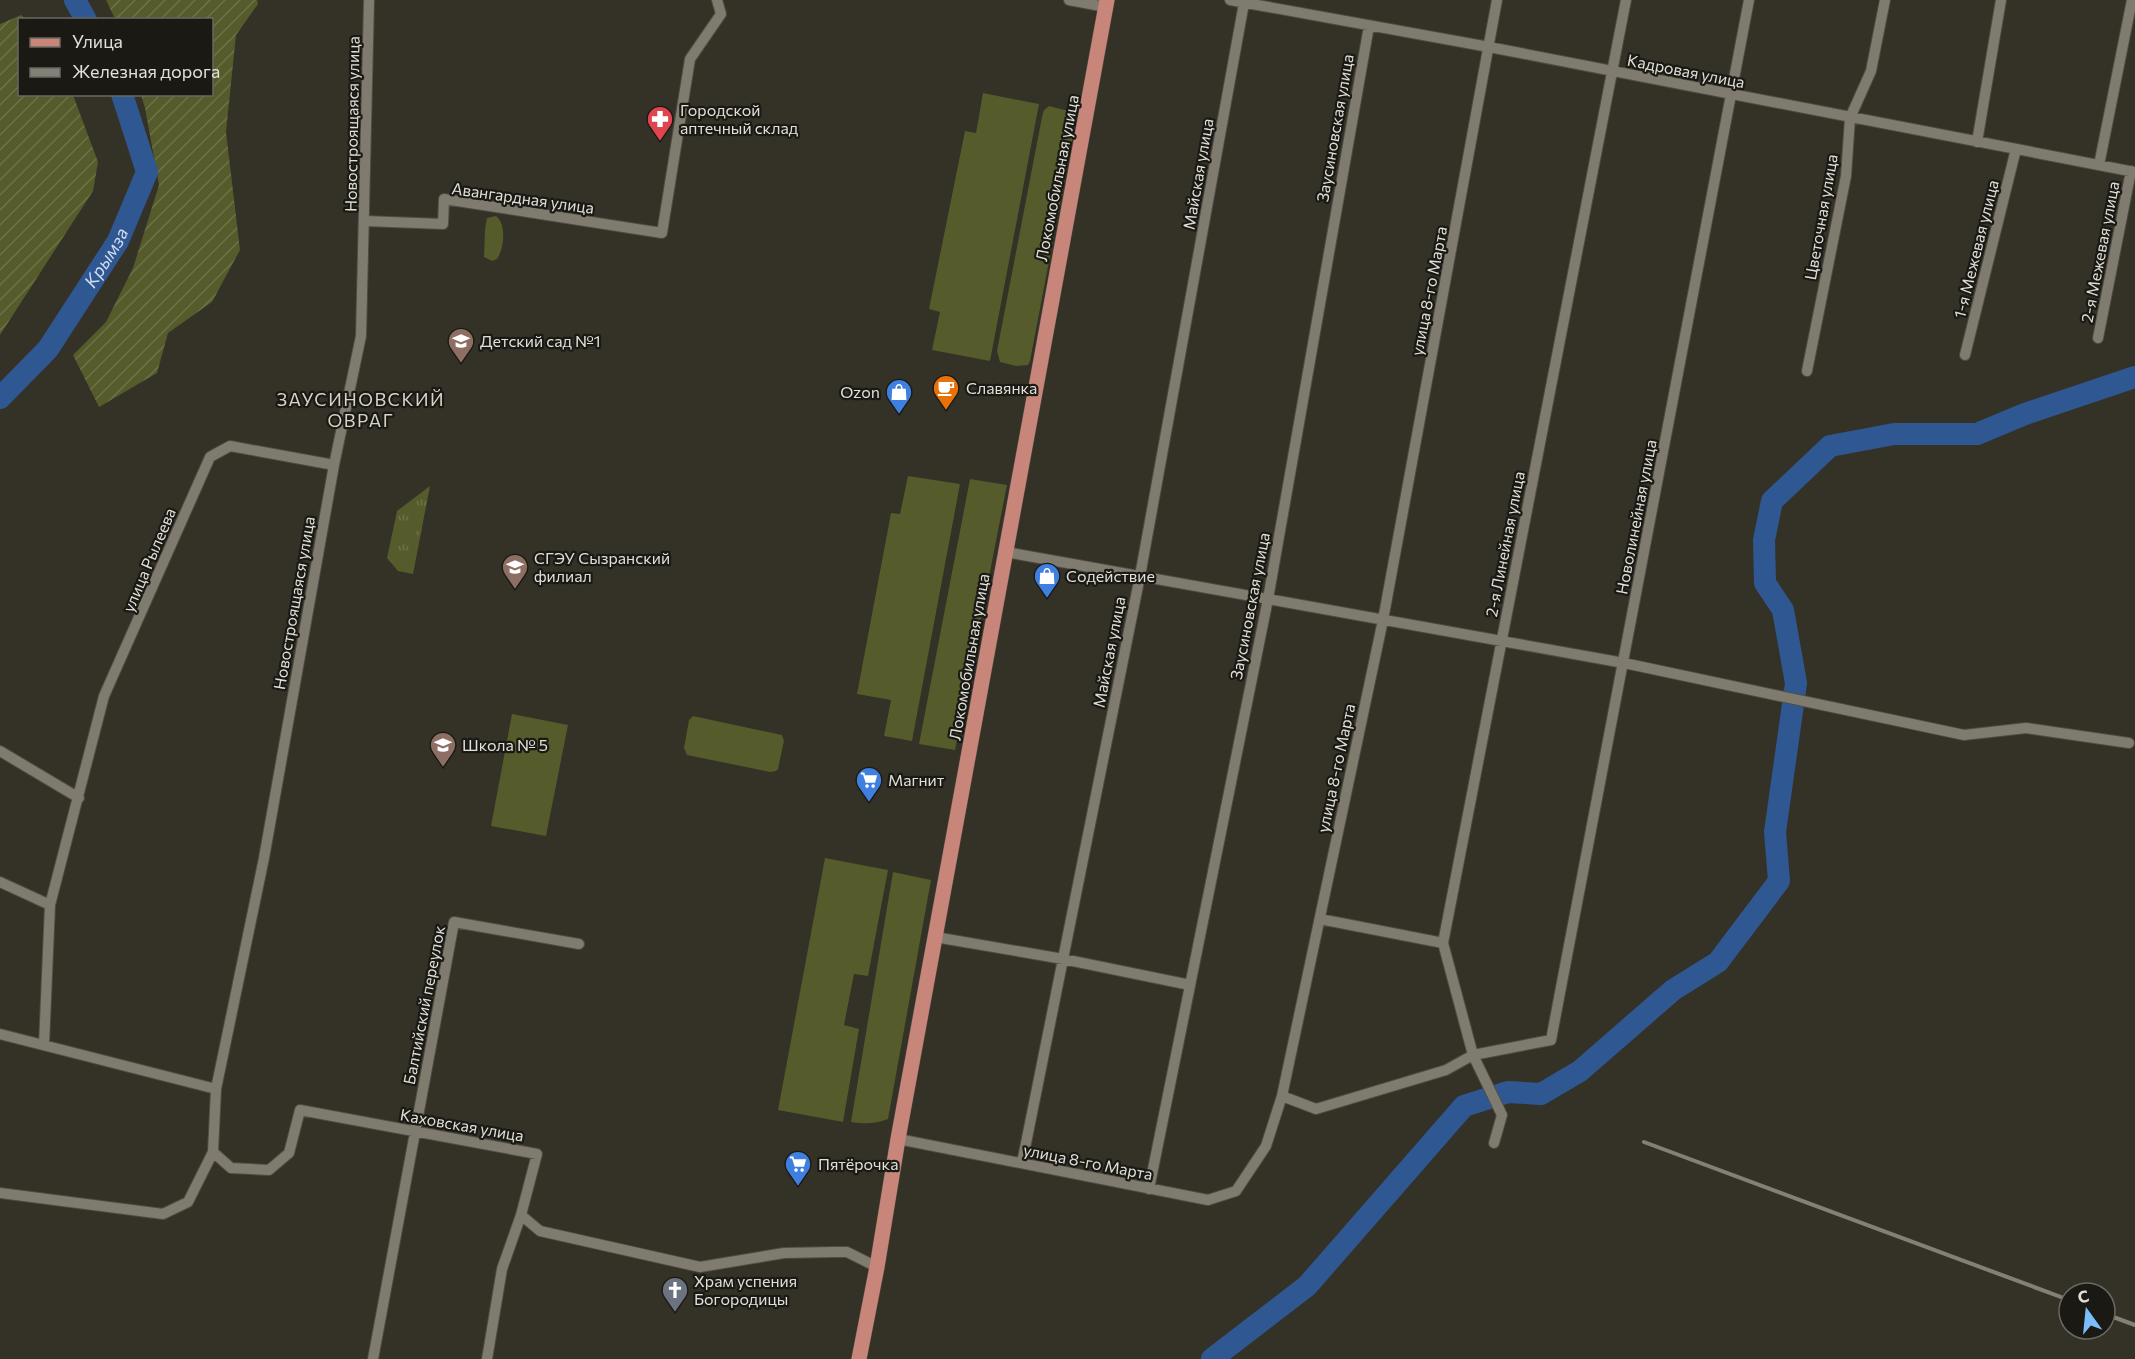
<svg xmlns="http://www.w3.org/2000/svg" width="2135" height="1359" font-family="Commissioner,sans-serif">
<defs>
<pattern id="park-tufts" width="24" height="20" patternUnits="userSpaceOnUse" patternTransform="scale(1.5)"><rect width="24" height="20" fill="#555b2a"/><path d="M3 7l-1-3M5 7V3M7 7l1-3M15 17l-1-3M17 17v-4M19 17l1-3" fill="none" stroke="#6d7248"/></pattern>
<pattern id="garden-furrows" width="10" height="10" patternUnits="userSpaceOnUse" patternTransform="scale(1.5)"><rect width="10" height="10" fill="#555b2a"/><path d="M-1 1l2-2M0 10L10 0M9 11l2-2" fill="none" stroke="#6d7248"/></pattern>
</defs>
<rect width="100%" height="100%" fill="#343127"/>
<path fill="#555b2a" d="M 983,93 L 1039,104 L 990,361 L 932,350 L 940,312 L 929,309 L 965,131 L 976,133 Z
M 1049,106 L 1072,112 L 1076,120 L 1030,361 L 1028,365 L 1016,366 L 1000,362 L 997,351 L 1042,117 L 1044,110 Z
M 496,216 C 507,224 504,249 497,259 L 492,261 L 484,257 L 485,229 L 487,218 Z
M 908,476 L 960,484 L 912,741 L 884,736 L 891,700 L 857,694 L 891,513 L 900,514 Z
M 970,479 L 1007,485 L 955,750 L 919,744 Z
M 512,714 L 568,725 L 546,836 L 491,826 Z
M 693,716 L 782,735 L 784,741 L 778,769 L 776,771 L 770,772 L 687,755 L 684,748 L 689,720 Z
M 825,858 L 888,870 L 868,976 L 854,974 L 844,1025 L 859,1029 L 843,1122 L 778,1110 Z
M 893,872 L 931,880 L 888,1119 C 875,1124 864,1124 851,1122 Z"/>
<path fill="url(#park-tufts)" d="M 430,486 L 413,574 L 398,571 L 387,558 L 397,511 Z"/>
<path fill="url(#garden-furrows)" d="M 106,0 L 257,0 L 258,4 L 236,35 L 226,132 L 240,250 L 212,302 L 168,333 L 157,373 L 99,407 L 73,355 L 106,322 L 133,268 L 159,185 L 145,108 L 141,95 L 212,94 L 212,20 L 115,19 Z
M 21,15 L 26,19 L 20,20 L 20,94 L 73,95 L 98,162 L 93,191 L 0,335 L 0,24 Z"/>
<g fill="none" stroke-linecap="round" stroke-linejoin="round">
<g stroke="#2f5893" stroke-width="22">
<path d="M 75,0 L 86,20"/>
<path id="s1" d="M 0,398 L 48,349 L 118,241 L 147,172 L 122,94"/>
<path d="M 1212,1359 L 1307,1286 L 1464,1106 L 1508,1092 L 1541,1094 L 1580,1071 L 1673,990 L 1718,962 L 1779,881 L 1775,832 L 1796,683 L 1783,610 L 1765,583 L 1764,540 L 1772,501 L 1830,446 L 1894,434 L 1977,434 L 2025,414 L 2135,377"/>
</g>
<g stroke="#4f4c43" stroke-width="12">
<path id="minor" d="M 1069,0 L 1106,7
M 1230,0 L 1489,47 L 2135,172
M 1977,142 L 2001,0
M 2099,165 L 2132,0
M 365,221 L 443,224 L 444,199 L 662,233 L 690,59 L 721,14 L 717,0
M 2098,338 L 2131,171
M 1965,355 L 2016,149
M 1807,371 L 1846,176 L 1850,118 L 1871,71 L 1885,0
M 1006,552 L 1624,663 L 1964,735 L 2026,728 L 2129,743
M 0,751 L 79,798
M 0,882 L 50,905
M 1320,919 L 1443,943
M 935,937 L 1063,959 L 1190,985
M 0,1034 L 216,1089
M 44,1045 L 50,905 L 104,696 L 210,457 L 230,446 L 334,465
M 1282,1096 L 1316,1109 L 1446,1070 L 1473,1055 L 1551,1040 L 1749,0
M 898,1139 L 1208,1200 L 1236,1191 L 1266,1146 L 1282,1096 L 1383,620 L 1497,0
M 1494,1143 L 1502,1115 L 1473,1055 L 1443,943 L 1626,0
M 213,1152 L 231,1168 L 269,1170 L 289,1153 L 300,1110 L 537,1154 L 521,1215 L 540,1231 L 700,1267 L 784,1253 L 834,1252 L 847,1252 L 877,1267
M 1022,1163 L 1140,576 L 1244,3
M 1149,1189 L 1268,599 L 1369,26
M 0,1193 L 163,1214 L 188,1202 L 213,1152 L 216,1089 L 264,858 L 334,465 L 361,336 L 369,0
M 373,1359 L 454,922 L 579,944
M 487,1359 L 502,1269 L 521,1215"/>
</g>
<g stroke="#4f4c43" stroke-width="16">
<path id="primary" d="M 859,1359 L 877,1267 L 898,1139 L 1107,0"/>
</g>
<use href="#minor" stroke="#7f7b6f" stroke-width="10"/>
<use href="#primary" stroke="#c78679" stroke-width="15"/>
<path stroke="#838077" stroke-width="4" d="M 1644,1142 L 2069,1300
M 2105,1314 L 2135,1325"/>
</g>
<defs>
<g id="pharmacy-pin" transform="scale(1.35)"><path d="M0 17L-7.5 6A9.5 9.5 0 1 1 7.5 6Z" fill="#e0444e" stroke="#1a1914"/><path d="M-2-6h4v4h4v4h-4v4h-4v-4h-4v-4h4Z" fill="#fff"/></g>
<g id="school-pin" transform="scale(1.35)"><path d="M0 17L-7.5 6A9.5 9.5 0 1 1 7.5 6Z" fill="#8d6e63" stroke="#1a1914"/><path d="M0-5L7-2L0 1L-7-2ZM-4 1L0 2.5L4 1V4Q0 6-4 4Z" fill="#fff"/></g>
<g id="cafe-pin" transform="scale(1.35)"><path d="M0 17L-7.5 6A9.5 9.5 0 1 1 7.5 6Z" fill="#e8710a" stroke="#1a1914"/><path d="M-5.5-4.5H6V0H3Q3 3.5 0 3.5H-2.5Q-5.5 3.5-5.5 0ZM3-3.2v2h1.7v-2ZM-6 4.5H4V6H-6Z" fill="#fff"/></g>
<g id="shop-pin" transform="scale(1.35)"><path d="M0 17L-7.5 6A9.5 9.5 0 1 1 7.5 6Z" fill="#3f7fe0" stroke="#1a1914"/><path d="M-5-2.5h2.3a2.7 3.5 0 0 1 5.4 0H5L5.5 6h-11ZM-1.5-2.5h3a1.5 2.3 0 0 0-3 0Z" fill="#fff"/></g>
<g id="university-pin" transform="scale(1.35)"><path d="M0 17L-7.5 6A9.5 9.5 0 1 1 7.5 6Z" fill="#8d6e63" stroke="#1a1914"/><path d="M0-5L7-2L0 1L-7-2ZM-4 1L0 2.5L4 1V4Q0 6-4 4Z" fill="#fff"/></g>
<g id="supermarket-pin" transform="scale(1.35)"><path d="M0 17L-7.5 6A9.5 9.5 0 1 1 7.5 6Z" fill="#3f7fe0" stroke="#1a1914"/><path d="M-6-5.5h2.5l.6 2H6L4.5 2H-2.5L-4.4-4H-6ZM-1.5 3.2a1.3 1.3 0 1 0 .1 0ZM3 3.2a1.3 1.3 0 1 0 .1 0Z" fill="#fff"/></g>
<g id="church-pin" transform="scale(1.35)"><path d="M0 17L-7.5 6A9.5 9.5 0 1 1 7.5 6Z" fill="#6b7280" stroke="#1a1914"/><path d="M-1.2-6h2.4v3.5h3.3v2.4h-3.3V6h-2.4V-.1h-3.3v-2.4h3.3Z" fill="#fff"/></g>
</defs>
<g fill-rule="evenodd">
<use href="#pharmacy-pin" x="660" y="119"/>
<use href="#school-pin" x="461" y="341"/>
<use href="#cafe-pin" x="946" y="388"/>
<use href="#shop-pin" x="899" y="392"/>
<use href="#university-pin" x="515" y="567"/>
<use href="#shop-pin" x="1047" y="576"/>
<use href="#school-pin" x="443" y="745"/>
<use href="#supermarket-pin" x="869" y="780"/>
<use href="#supermarket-pin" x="798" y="1164"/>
<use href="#church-pin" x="675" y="1290"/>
</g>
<g text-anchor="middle" stroke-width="4.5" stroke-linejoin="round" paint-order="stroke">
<g font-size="16" fill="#e1dfd8" stroke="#1a1914">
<text transform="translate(1686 71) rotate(11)" y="6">Кадровая улица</text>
<text transform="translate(352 124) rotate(-89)" y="6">Новостроящаяся улица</text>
<text transform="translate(1335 128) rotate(-80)" y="6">Заусиновская улица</text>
<text transform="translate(1198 174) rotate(-80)" y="6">Майская улица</text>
<text transform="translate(1057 178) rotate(-79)" y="6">Локомобильная улица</text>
<text transform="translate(523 198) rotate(8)" y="6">Авангардная улица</text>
<text transform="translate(1821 217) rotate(-80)" y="6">Цветочная улица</text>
<text transform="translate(1976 249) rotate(-76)" y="6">1-я Межевая улица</text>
<text transform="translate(2100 252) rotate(-79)" y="6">2-я Межевая улица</text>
<text transform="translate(1429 291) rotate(-79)" y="6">улица 8-го Марта</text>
<text transform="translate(1636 517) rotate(-79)" y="6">Новолинейная улица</text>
<text transform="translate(1505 544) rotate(-79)" y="6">2-я Линейная улица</text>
<text transform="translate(149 560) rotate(-67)" y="6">улица Рылеева</text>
<text transform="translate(294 603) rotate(-80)" y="6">Новостроящаяся улица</text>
<text transform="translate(1250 606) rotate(-79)" y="6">Заусиновская улица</text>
<text transform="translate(1109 652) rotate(-79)" y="6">Майская улица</text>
<text transform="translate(969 657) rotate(-80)" y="6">Локомобильная улица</text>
<text transform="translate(1336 768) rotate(-78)" y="6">улица 8-го Марта</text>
<text transform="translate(424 1005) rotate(-79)" y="6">Балтийский переулок</text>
<text transform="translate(462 1125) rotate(10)" y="6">Каховская улица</text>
<text transform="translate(1088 1162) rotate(11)" y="6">улица 8-го Марта</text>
</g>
<g font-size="16" fill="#e1dfd8" stroke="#1a1914" text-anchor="start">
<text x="680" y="116">Городской<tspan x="680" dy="18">аптечный склад</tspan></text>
<text x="480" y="347">Детский сад №1</text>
<text x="966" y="394">Славянка</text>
<text x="880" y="398" text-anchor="end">Ozon</text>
<text x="534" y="564">СГЭУ Сызранский<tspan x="534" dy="18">филиал</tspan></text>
<text x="1066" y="582">Содействие</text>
<text x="462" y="751">Школа № 5</text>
<text x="888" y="786">Магнит</text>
<text x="818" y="1170">Пятёрочка</text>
<text x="694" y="1287">Храм успения<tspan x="694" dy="18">Богородицы</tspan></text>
</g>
<g font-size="18" font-style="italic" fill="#d1ddef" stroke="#1a1914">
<text dy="6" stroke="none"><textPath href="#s1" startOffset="177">Крымза</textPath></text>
</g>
<g font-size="18" letter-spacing="1.5" fill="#d7d3c6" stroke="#1a1914">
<text x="361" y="406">ЗАУСИНОВСКИЙ<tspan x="361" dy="21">ОВРАГ</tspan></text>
</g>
</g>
<rect x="18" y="18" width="195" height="78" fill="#1a1914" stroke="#6a6862" stroke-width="1.5"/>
<rect x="30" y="38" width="30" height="9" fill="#c78679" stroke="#6a6862" stroke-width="1.5"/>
<text x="72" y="48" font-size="18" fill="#e1dfd8">Улица</text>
<rect x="30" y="68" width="30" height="9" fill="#838077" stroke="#6a6862" stroke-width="1.5"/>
<text x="72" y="78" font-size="18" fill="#e1dfd8">Железная дорога</text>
<g transform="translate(2087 1311) rotate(345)"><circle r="28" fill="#1a1914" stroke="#6a6862" stroke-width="1.5"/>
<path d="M0-4.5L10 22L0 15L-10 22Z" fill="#7cbef9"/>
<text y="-9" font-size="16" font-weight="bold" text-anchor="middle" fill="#e1dfd8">С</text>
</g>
</svg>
